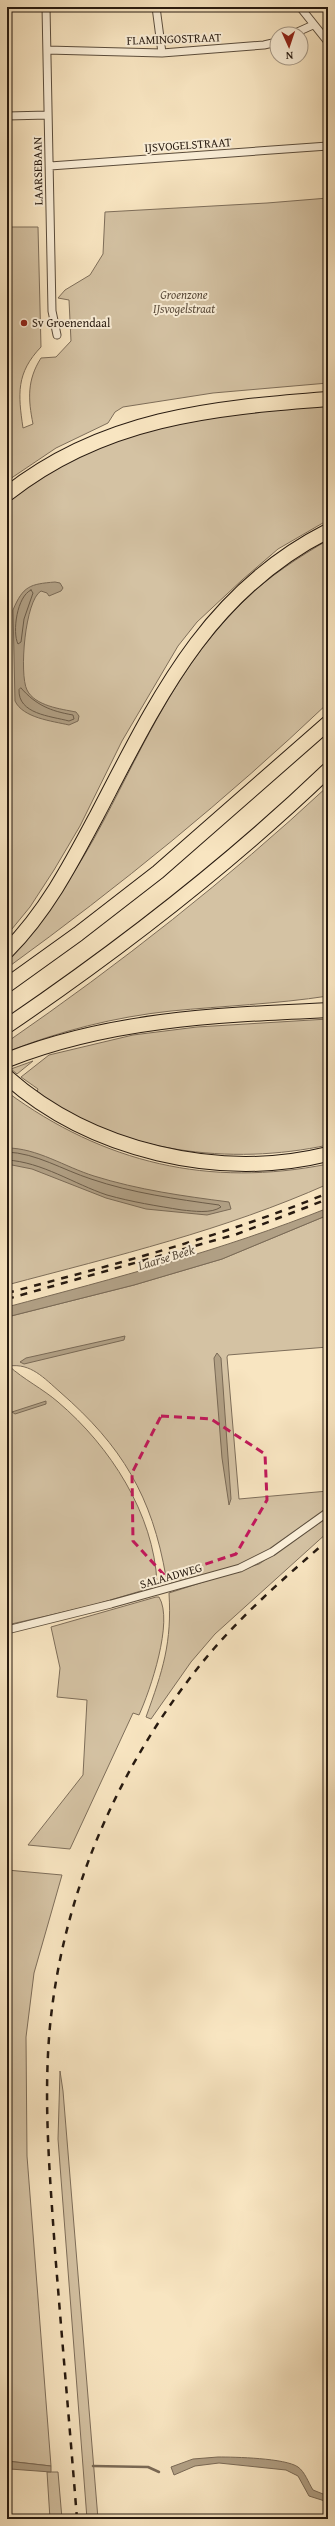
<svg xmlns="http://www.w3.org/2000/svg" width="335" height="2526" font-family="'Gentium Book Plus',serif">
<rect width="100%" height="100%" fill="#f8e5c1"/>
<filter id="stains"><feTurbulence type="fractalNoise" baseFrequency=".005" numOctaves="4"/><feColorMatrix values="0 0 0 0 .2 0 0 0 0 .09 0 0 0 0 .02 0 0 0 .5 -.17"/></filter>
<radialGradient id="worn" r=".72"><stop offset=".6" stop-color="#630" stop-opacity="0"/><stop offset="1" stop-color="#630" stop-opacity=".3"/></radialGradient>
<path fill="#d4c2a3" stroke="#7e6e5a" d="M 328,198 L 328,383 L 213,393 L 123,407 L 115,412 L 108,423 L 56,448 L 7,481 L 7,227 L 38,227 L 41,347 C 16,373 18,394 23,428 L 33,424 C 28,399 27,380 41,358 L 56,357 L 71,341 L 69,300 L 58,298 L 65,290 L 90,275 L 103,254 L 105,212 L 267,203 Z
M 328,405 L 328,520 L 278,549 L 242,580 L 197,622 L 178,646 L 122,741 L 80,826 L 54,870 L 30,907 L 7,935 L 7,504 L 29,484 L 65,460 L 150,429 L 241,413 Z
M 328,540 L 328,703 C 227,799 120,886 7,968 L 7,962 C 44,920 78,870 104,820 C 145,742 180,662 245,600 C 269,576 299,557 328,540 Z
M 328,786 L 328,996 C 276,1004 223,1006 171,1011 C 115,1017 59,1031 7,1052 L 7,1042 C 120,964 228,879 328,786 Z
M 328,1019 L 328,1145 C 231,1166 118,1153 37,1092 L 38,1089 L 21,1077 L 49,1055 L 133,1035 L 197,1027 Z
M 33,1061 L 17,1074 L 11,1069 Z
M 7,1092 C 104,1163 209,1188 328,1164 L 328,1184 C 225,1230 116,1256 7,1285 Z
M 328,1215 L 328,1347 L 228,1355 L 227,1357 L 239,1499 L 328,1491 L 328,1509 L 266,1553 L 238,1566 L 173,1584 L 166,1577 C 152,1496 122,1446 60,1392 C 44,1378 31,1363 9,1366 C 23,1379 43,1389 58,1402 C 110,1446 154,1514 157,1583 L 151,1588 L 90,1606 L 7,1625 L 7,1317 L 134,1285 L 222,1259 Z
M 328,1517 L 328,1532 L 215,1634 L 191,1662 L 151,1719 L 146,1717 C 163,1670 172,1643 169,1593 L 259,1564 Z
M 156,1597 L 159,1597 C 174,1621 150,1691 139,1715 L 133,1713 L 70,1849 L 28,1845 L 83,1775 L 87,1700 L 57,1697 L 60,1668 L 51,1627 Z
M 7,1870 L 62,1875 L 34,1973 L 26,2037 L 27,2156 L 51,2466 L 7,2461 Z
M 60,2071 L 63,2091 L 98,2519 L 87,2519 L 58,2139 Z
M 47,2472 L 58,2472 L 62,2519 L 50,2519 Z"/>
<path fill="#b1a085" stroke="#7a6a56" d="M 55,582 L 60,583 L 63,588 L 61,591 L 49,596 L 47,593 L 41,591 C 25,600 19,674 27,690 C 35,706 61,709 76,712 L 79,716 L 78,721 L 69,725 C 52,721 23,718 15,701 L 13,610 C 23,586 30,584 55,582 Z
M 7,1148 C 37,1148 65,1167 94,1176 C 139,1190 183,1196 229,1202 L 231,1209 L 207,1215 L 146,1209 L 106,1198 L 32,1169 L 7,1164 Z
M 328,1208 L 328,1215 L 222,1259 L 134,1285 L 7,1317 L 7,1307 C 116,1278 223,1250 328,1208 Z
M 125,1336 L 124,1340 L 24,1364 L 20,1362 L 26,1358 Z
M 217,1353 L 221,1358 L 231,1499 L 229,1505 L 222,1458 L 214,1358 Z
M 46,1401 L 46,1404 L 15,1414 L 12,1412 Z
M 218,2457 C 235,2457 285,2458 298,2467 C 305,2472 308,2482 313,2490 L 328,2496 L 328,2502 L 309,2496 L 298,2476 L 286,2470 L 219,2463 L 195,2466 L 174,2475 L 171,2467 L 193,2459 Z
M 7,2461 L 51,2466 L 51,2472 L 10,2469 L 7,2468 Z"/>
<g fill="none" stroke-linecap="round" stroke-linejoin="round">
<path stroke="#6c5d4a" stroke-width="1" d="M 31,590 L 33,593 L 24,619 L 21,642 L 18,644 C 12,632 17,596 31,590 Z
M 21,688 C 36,705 50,711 73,715 L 74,719 L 69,721 C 50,716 18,714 19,690 Z
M 7,1152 C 36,1153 63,1170 91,1179 C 132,1193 176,1199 219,1205 L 221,1207 C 211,1214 193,1211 182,1210 C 157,1206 132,1202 107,1195 C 74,1184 42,1162 7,1160"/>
<path stroke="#7a6a56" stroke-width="2.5" d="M 93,2466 L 148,2467 L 159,2472"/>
<g stroke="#5b4d3c" stroke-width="9">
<path id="street" d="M 46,7 L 52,311 L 57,335
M 156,7 L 162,53
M 300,7 L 328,42
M 293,34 L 313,25
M 47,50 L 162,53 L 264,45 L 277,42
M 7,116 L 48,115
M 50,166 L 328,146
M 7,1630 L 111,1604 L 240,1568 L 272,1552 L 328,1512"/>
</g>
<g stroke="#271a10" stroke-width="16">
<path id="highway" d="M 7,494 C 103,418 211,408 328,399
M 7,951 C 46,912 71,864 97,815 C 157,700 206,593 328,531
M 7,985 L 78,934 L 158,872 L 328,723
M 7,1026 C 120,949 229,865 328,770
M 7,1060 C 110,1019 219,1015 328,1010
M 7,1077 C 91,1151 219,1181 328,1154"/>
</g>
<use href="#street" stroke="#faeed7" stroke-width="7"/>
<use href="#highway" stroke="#f8e5c1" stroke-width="14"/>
<path stroke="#271a10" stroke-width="2.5" stroke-dasharray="7 7" stroke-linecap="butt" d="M 7,1293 C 116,1264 224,1236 328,1193
M 7,1299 L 237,1234 L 328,1199
M 77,2519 C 70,2430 62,2340 55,2251 C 50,2176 43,2101 50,2026 C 63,1893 118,1767 201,1664 C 238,1618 283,1579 328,1540"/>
</g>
<path fill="none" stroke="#c2185b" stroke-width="3" stroke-dasharray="8 5" stroke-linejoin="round" d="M 161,1416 L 211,1419 L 265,1454 L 267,1500 L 236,1554 L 166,1577 L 133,1541 L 132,1473 Z"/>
<circle fill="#8f2418" stroke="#faeed7" stroke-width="1.5" cx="24" cy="323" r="4"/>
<g text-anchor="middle" stroke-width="4" stroke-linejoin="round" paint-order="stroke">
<g font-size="12" fill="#271a10" stroke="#faeed7">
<text transform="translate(174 39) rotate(-2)" y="4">FLAMINGOSTRAAT</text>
<text transform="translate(188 145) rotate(-4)" y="4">IJSVOGELSTRAAT</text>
<text transform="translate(38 171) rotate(-91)" y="4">LAARSEBAAN</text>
<text transform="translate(171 1576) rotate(-16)" y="4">SALAADWEG</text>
</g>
<g font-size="12" font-style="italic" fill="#5b4c3c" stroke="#faeed7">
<text x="184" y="299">Groenzone<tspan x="184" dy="14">IJsvogelstraat</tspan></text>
</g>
<g font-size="12" fill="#271a10" stroke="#faeed7" text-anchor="start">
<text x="32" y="327">Sv Groenendaal</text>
</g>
<g font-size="13" font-style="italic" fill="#5e503f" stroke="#faeed7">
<text transform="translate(166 1257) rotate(-17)" y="5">Laarse Beek</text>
</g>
</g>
<rect width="335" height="2526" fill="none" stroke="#f8e5c1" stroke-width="24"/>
<rect x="8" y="8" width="319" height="2510" fill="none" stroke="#271a10" stroke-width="2"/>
<rect x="12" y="12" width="311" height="2502" fill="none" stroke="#271a10"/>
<g transform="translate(289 46) rotate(177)"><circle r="19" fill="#faeed7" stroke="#a69987"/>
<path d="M0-3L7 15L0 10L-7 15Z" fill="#8f2418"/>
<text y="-6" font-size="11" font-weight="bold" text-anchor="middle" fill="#271a10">N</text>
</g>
<rect width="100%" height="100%" filter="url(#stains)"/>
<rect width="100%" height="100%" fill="url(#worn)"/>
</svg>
